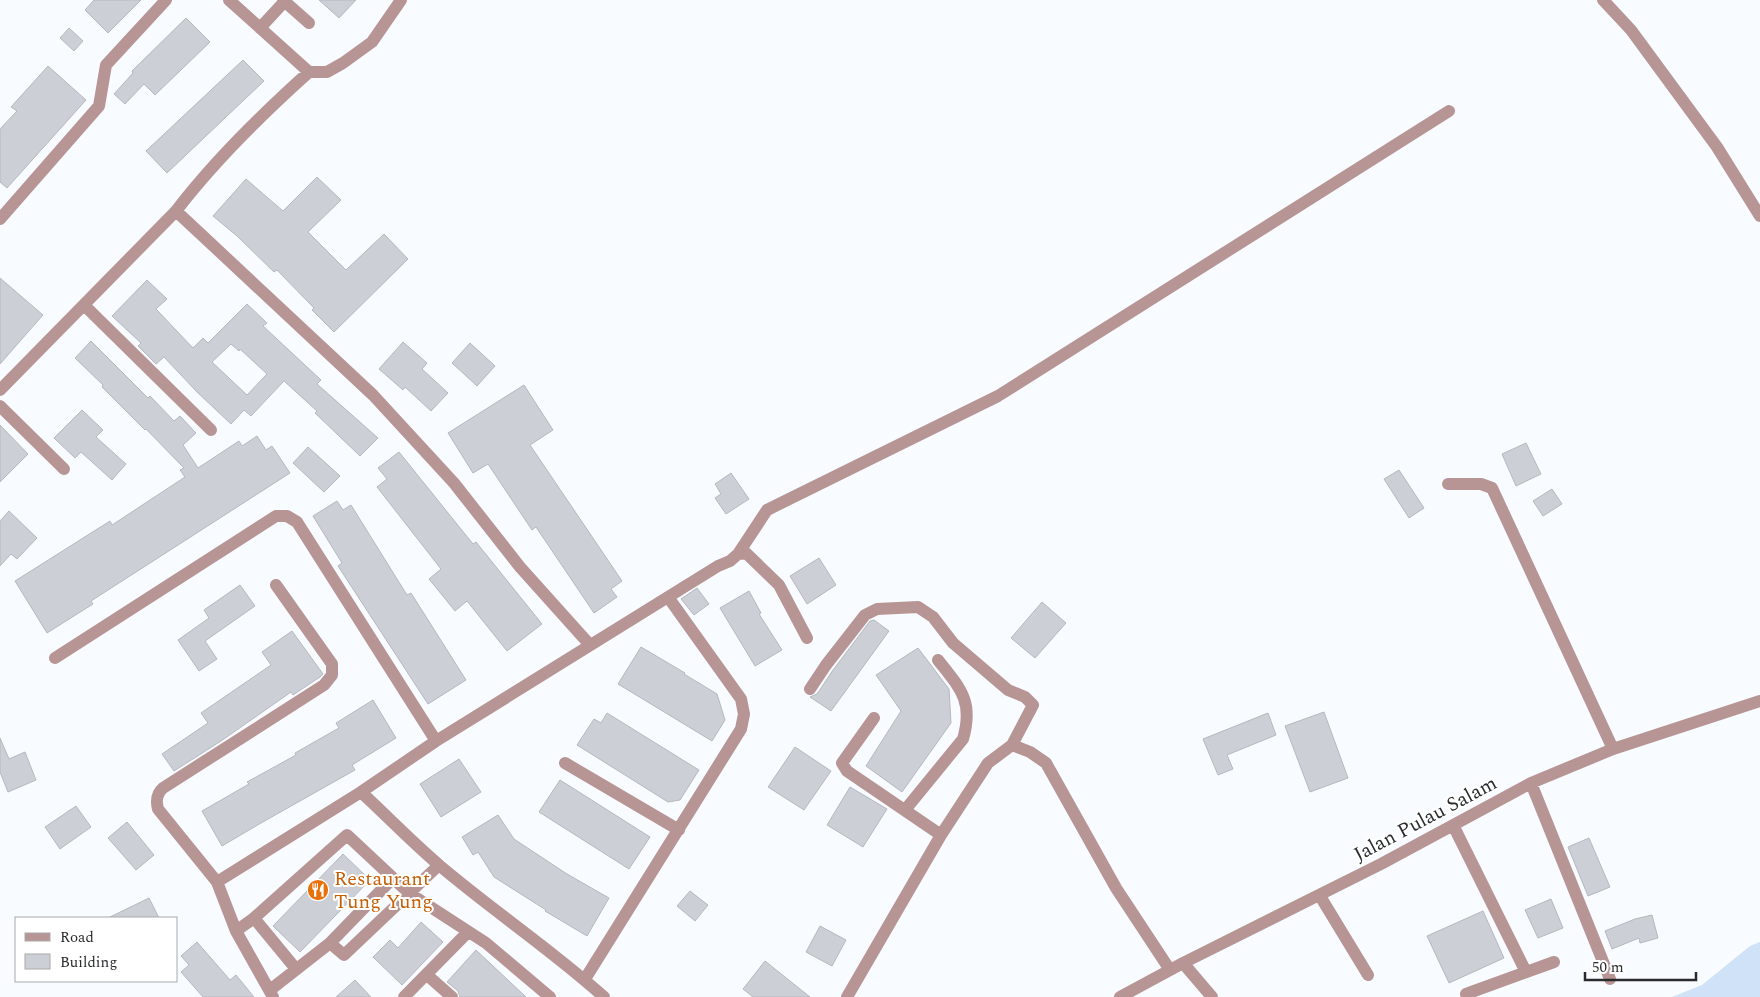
<svg xmlns="http://www.w3.org/2000/svg" width="1760" height="997" font-family="Spectral,serif">
<rect width="100%" height="100%" fill="#f8fbff"/>
<path fill="#cfe2f8" d="M 1760,942 L 1760,997 L 1672,997 L 1702,985 L 1750,946 Z"/>
<path fill="#ccd0d6" stroke="#b5b9bf" fill-rule="evenodd" d="M 94,0 L 141,0 L 108,33 L 85,10 Z
M 319,0 L 356,0 L 339,18 Z
M 186,18 L 210,42 L 155,95 L 144,84 L 125,104 L 114,94 L 133,73 L 132,71 Z
M 69,28 L 83,41 L 74,51 L 60,38 Z
M 243,60 L 264,81 L 167,173 L 146,151 Z
M 48,66 L 86,100 L 7,188 L 0,182 L 0,129 L 17,111 L 11,107 Z
M 317,177 L 341,200 L 308,232 L 346,270 L 384,234 L 408,259 L 334,332 L 312,310 L 314,308 L 277,270 L 274,272 L 237,236 L 213,216 L 246,179 L 283,211 Z
M 0,278 L 43,315 L 0,364 Z
M 147,280 L 167,299 L 156,309 L 193,348 L 203,338 L 208,343 L 247,304 L 267,323 L 263,326 L 321,380 L 317,384 L 378,438 L 360,456 L 315,413 L 317,411 L 284,381 L 251,416 L 244,410 L 231,424 L 197,392 L 164,357 L 156,364 L 138,346 L 141,343 L 112,316 ZM 231,344 L 239,351 L 240,349 L 267,374 L 247,395 L 212,362 Z
M 91,341 L 148,398 L 150,396 L 174,421 L 180,416 L 196,433 L 183,445 L 198,468 L 239,441 L 242,446 L 257,436 L 266,450 L 272,446 L 290,473 L 91,601 L 93,604 L 47,633 L 15,581 L 110,521 L 112,525 L 185,477 L 180,470 L 184,468 L 146,429 L 145,430 L 102,387 L 103,385 L 75,358 Z
M 403,342 L 427,363 L 422,369 L 448,393 L 431,411 L 405,387 L 403,390 L 379,369 Z
M 470,343 L 495,366 L 477,386 L 452,363 Z
M 524,385 L 553,430 L 530,445 L 622,581 L 611,589 L 617,597 L 594,613 L 536,527 L 532,530 L 488,464 L 473,473 L 448,433 Z
M 82,410 L 103,430 L 96,437 L 126,464 L 112,480 L 81,452 L 75,458 L 54,438 Z
M 0,425 L 28,454 L 0,482 Z
M 1526,443 L 1541,474 L 1516,486 L 1502,454 Z
M 308,447 L 340,476 L 324,492 L 293,463 Z
M 399,452 L 473,544 L 476,542 L 542,624 L 507,651 L 467,601 L 455,611 L 429,579 L 441,569 L 377,487 L 387,479 L 378,468 Z
M 1399,470 L 1424,508 L 1409,518 L 1384,479 Z
M 731,473 L 749,499 L 726,514 L 715,498 L 721,494 L 715,484 Z
M 1552,489 L 1562,504 L 1543,516 L 1533,501 Z
M 337,501 L 343,510 L 351,505 L 407,595 L 411,593 L 466,680 L 428,704 L 338,566 L 342,563 L 313,516 Z
M 9,511 L 37,538 L 17,559 L 11,554 L 0,566 L 0,521 Z
M 819,558 L 836,585 L 807,604 L 790,576 Z
M 240,585 L 255,606 L 205,641 L 217,659 L 199,671 L 178,640 L 209,618 L 204,610 Z
M 697,588 L 709,604 L 694,615 L 681,599 Z
M 749,591 L 761,613 L 759,614 L 782,650 L 755,666 L 720,608 Z
M 1042,602 L 1066,623 L 1035,658 L 1011,638 Z
M 874,620 L 889,631 L 831,711 L 810,697 L 817,694 L 833,670 L 870,621 Z
M 292,631 L 323,674 L 320,677 L 293,695 L 291,692 L 221,741 L 174,771 L 162,754 L 208,723 L 201,713 L 271,665 L 262,652 Z
M 641,647 L 685,673 L 684,674 L 717,694 L 725,720 L 712,741 L 618,684 Z
M 918,648 L 949,689 L 951,723 L 902,792 L 866,766 L 901,711 L 876,675 Z
M 373,700 L 396,738 L 352,765 L 355,770 L 261,823 L 222,846 L 202,811 L 249,784 L 247,782 L 296,755 L 295,753 L 339,728 L 336,723 Z
M 1324,712 L 1348,778 L 1310,792 L 1285,726 Z
M 607,713 L 699,770 L 680,800 L 668,802 L 577,745 L 594,719 L 601,723 Z
M 1268,713 L 1276,735 L 1227,755 L 1233,769 L 1218,775 L 1203,739 Z
M 0,738 L 9,759 L 25,752 L 36,780 L 8,792 L 0,772 Z
M 795,747 L 831,771 L 804,810 L 768,787 Z
M 459,759 L 481,792 L 441,817 L 420,784 Z
M 560,780 L 650,837 L 629,869 L 539,812 Z
M 850,787 L 887,809 L 863,847 L 827,825 Z
M 76,806 L 91,827 L 60,849 L 45,827 Z
M 498,815 L 514,839 L 567,874 L 609,898 L 587,936 L 545,911 L 546,910 L 494,877 L 478,852 L 473,855 L 462,837 Z
M 127,822 L 154,855 L 136,870 L 108,838 Z
M 1589,838 L 1610,887 L 1588,896 L 1568,847 Z
M 343,854 L 370,880 L 300,952 L 273,926 Z
M 690,891 L 708,905 L 695,921 L 677,906 Z
M 149,898 L 159,918 L 108,918 Z
M 1551,899 L 1563,928 L 1538,938 L 1525,910 Z
M 1483,911 L 1504,958 L 1449,983 L 1427,936 Z
M 1652,915 L 1658,938 L 1640,943 L 1639,938 L 1612,949 L 1605,931 L 1635,919 Z
M 421,922 L 443,942 L 402,985 L 373,957 L 390,940 L 398,948 Z
M 820,926 L 846,940 L 832,966 L 806,952 Z
M 197,942 L 230,980 L 236,975 L 254,997 L 203,997 L 181,972 L 189,965 L 181,956 Z
M 476,950 L 526,997 L 460,997 L 458,991 L 447,982 Z
M 765,961 L 810,997 L 753,997 L 743,989 Z
M 355,980 L 371,997 L 336,997 Z"/>
<g fill="none" stroke-linecap="round" stroke-linejoin="round">
<path stroke="#b79594" stroke-width="12" d="M 229,0 L 309,72
M 283,0 L 309,23
M 1603,0 L 1631,30 L 1717,147 L 1760,216
M 260,28 L 285,1
M 176,211 C 215,160 261,115 309,72 L 327,72 L 343,63 L 372,42 L 401,0
M 0,219 L 99,106 L 106,65 L 166,0
M 84,305 L 211,430
M 0,390 L 176,211 L 373,395 L 454,483 L 520,567 L 590,645
M 0,406 L 64,469
M 1448,484 L 1481,484 L 1492,488 L 1613,749
M 738,554 L 767,510 L 998,396 L 1449,111
M 55,658 L 276,516 L 287,516 L 297,522 L 436,741
M 810,689 L 826,665 L 865,615 L 877,609 L 918,607 L 933,617 L 953,643 L 1008,690 L 1025,697 L 1033,705 L 1012,745
M 874,718 L 842,763 L 847,771 L 941,835
M 565,763 L 679,830
M 1531,783 L 1610,979
M 361,792 C 387,816 412,842 439,865 C 493,911 552,950 604,997
M 905,810 L 963,739 C 974,701 960,688 938,660
M 1453,825 L 1526,972
M 217,882 L 361,792 L 436,741 L 668,597 L 718,566 L 730,561 L 738,554 L 746,553 L 779,585 L 807,638
M 1320,896 L 1368,975
M 254,918 L 296,969
M 236,931 L 254,918 L 347,835 L 409,893 L 486,943 L 550,997
M 330,943 L 344,955 L 439,865
M 1183,963 L 1212,997
M 427,975 L 452,997
M 585,979 L 741,729 L 744,714 L 741,699 L 668,597
M 270,990 L 330,943 L 393,878
M 1466,994 L 1554,962
M 273,997 L 236,931 L 217,882 L 158,809 C 156,801 156,794 163,788 L 324,685 L 332,675 L 332,664 L 276,585
M 404,997 L 468,932
M 847,997 L 941,835 L 988,763 L 1012,745 L 1030,752 L 1046,763 L 1116,888 L 1170,970
M 1120,997 L 1183,963 L 1381,864 L 1531,783 L 1613,749 L 1760,701"/>
</g>
<defs>
<g id="restaurant-disc" transform="scale(1.125)"><circle r="9.5" fill="#e8710a" stroke="#fff"/><path d="M-5-6h1v4h1v-4h1v4h1v-4h1v5L-1.5 .5V6h-2V.5L-5-1ZM5-6V6H3V1.5H1.5Q1.5-4 5-6Z" fill="#fff"/></g>
</defs>
<g fill-rule="evenodd">
<use href="#restaurant-disc" x="318" y="890"/>
</g>
<g text-anchor="middle" stroke-width="4" stroke-linejoin="round" paint-order="stroke">
<g font-size="20" fill="#2a2b2d" stroke="#fff">
<text transform="translate(1425 818) rotate(-28)" y="7">Jalan Pulau Salam</text>
</g>
<g font-size="20" fill="#c56008" stroke="#fff" text-anchor="start">
<text x="334" y="885">Restaurant<tspan x="334" dy="23">Tung Yung</tspan></text>
</g>
</g>
<rect x="15" y="917" width="162" height="65" fill="#ffffff" stroke="#aaaaab"/>
<rect x="25" y="933" width="25" height="8" fill="#b79594" stroke="#aaaaab"/>
<text x="60" y="942" font-size="15" fill="#2a2b2d">Road</text>
<rect x="25" y="954" width="25" height="15" fill="#ccd0d6" stroke="#aaaaab"/>
<text x="60" y="967" font-size="15" fill="#2a2b2d">Building</text>
<path d="M1585 972v8h111v-8" fill="none" stroke="#2a2b2d" stroke-width="2.5"/>
<text x="1592" y="972" font-size="15" fill="#2a2b2d" stroke="#ffffff" stroke-width="4" paint-order="stroke">50 m</text>
</svg>
